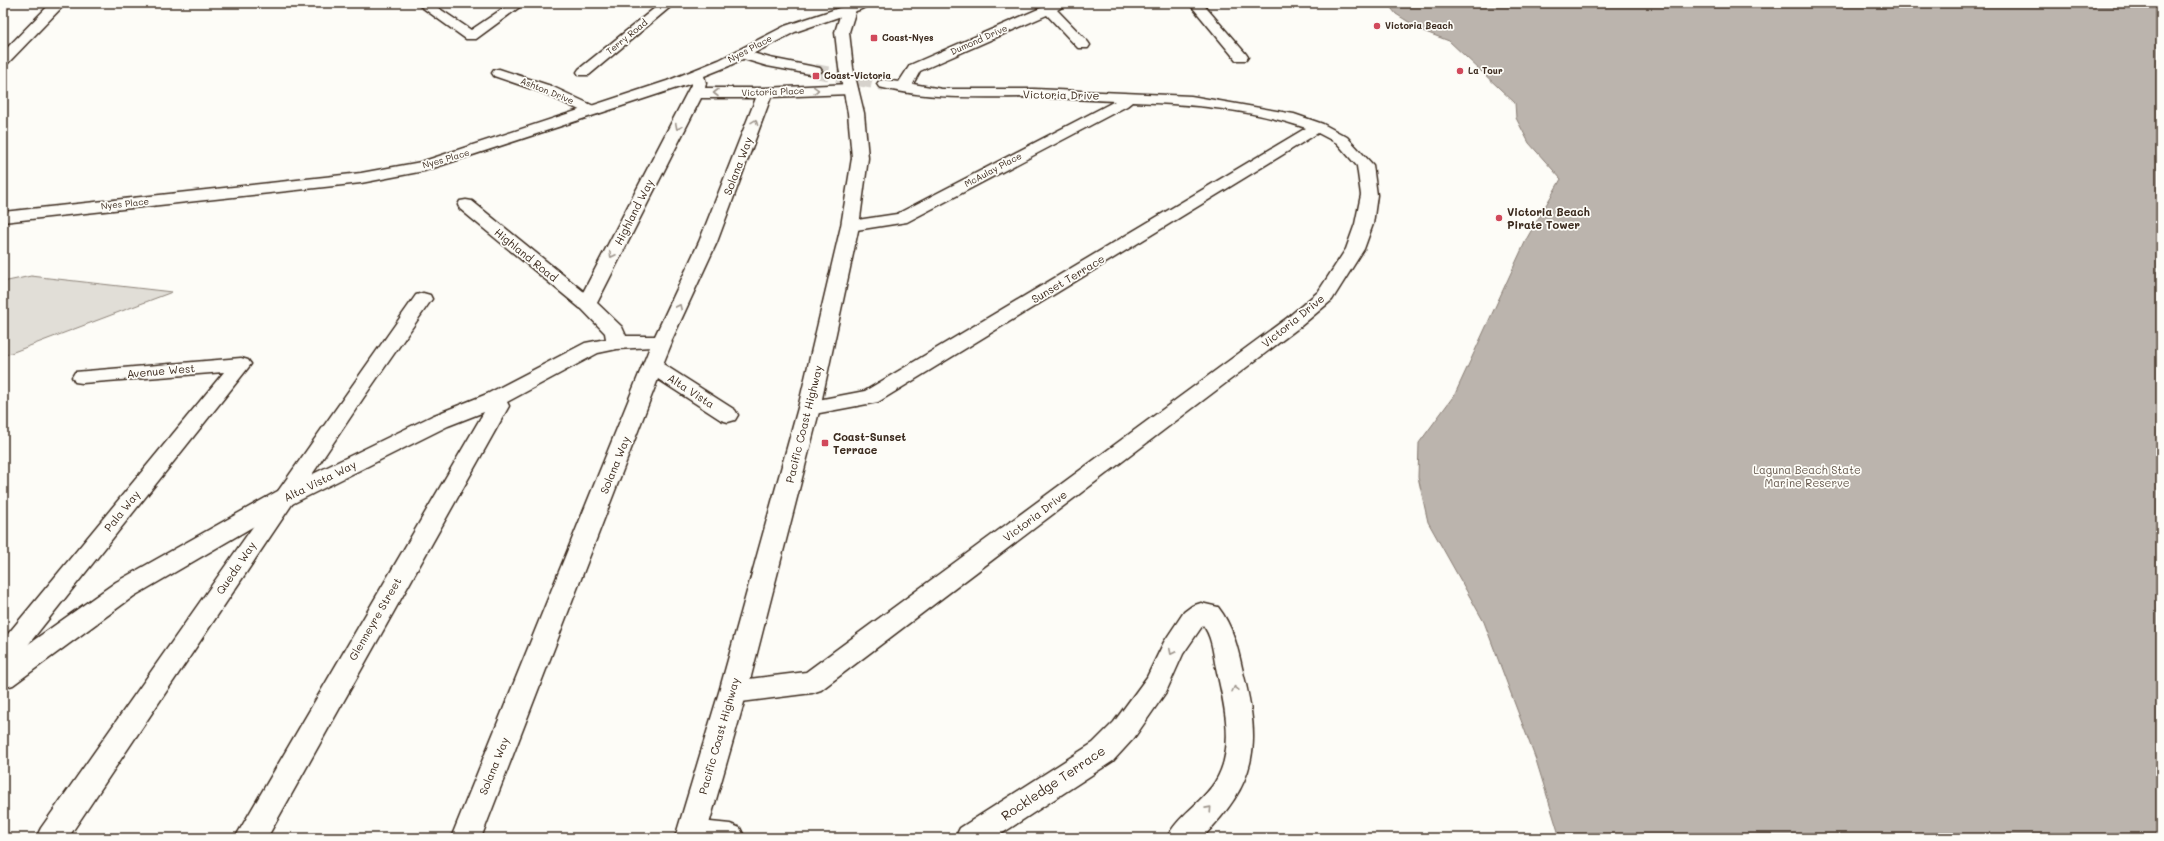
<svg xmlns="http://www.w3.org/2000/svg" width="2164" height="841" font-family="Mali,sans-serif">
<rect width="100%" height="100%" fill="#fdfcf7"/>
<filter id="ink" filterUnits="userSpaceOnUse"><feTurbulence type="fractalNoise" baseFrequency=".025" numOctaves="2"/><feDisplacementMap in="SourceGraphic" scale="8" xChannelSelector="R" yChannelSelector="G"/><feConvolveMatrix kernelMatrix="1 2 1 2 8 2 1 2 1" color-interpolation-filters="sRGB"/></filter>
<g filter="url(#ink)">
<path fill="#e1ded7" stroke="#8e847a" d="M 31,276 L 172,292 L 3,356 L 3,282 Z"/>
<path fill="#bbb4ad" stroke="#887d74" d="M 1387,3 L 2161,3 L 2161,838 L 1560,838 L 1536,760 L 1484,622 L 1428,522 L 1418,477 L 1419,443 L 1455,394 L 1527,238 L 1561,179 L 1529,143 L 1516,118 L 1515,103 L 1449,41 L 1423,31 L 1396,14 Z"/>
<g fill="none" stroke-linecap="round" stroke-linejoin="round">
<path stroke="#d6d2cc" stroke-width="14" stroke-dasharray="14 8" stroke-linecap="butt" d="M 815,71 L 884,84"/>
<g stroke="#3b2a1e" stroke-width="3">
<path id="minor" d="M 416,3 L 431,3 L 471,30 L 511,3 L 525,3 L 476,39 L 466,39 Z
M 661,3 L 675,3 L 589,75 L 579,75 L 577,72 L 579,69 Z
M 852,3 L 870,3 C 865,9 851,14 843,12 L 842,9 Z
M 1052,3 L 1069,3 L 1057,10 L 1088,42 L 1090,45 L 1088,48 L 1078,48 L 1047,15 L 920,71 L 913,84 L 942,89 L 1034,89 L 1191,96 L 1294,114 L 1323,124 L 1347,137 L 1373,165 L 1377,195 L 1373,224 L 1364,249 L 1332,300 L 1301,326 L 821,690 L 812,693 L 733,703 L 724,700 L 720,692 L 724,684 L 733,681 L 806,672 L 1287,318 L 1318,292 L 1346,249 L 1355,224 L 1361,195 L 1357,166 L 1337,143 L 1318,133 L 878,402 L 809,415 L 802,413 L 799,408 L 802,403 L 865,391 L 1306,128 C 1250,109 1191,104 1132,102 L 1127,106 L 907,222 L 850,231 L 844,230 L 841,226 L 844,222 L 897,214 L 1115,101 C 1087,100 1060,98 1033,97 C 981,97 929,100 879,87 L 877,84 L 879,81 L 884,80 L 899,82 L 910,65 Z
M 1189,3 L 1202,3 L 1246,54 L 1248,57 L 1246,60 L 1236,60 Z
M 742,50 L 770,58 L 820,68 L 822,71 L 815,75 L 767,66 L 737,57 L 735,54 L 737,51 Z
M 499,69 L 551,86 L 598,108 L 600,111 L 598,114 L 588,114 L 541,92 L 494,76 L 492,73 L 494,70 Z
M 466,200 L 472,201 L 594,300 L 596,304 L 594,308 L 587,310 L 580,308 L 460,209 L 458,205 L 460,201 Z
M 423,293 L 430,295 L 432,299 L 364,397 L 68,838 L 36,838 L 41,828 L 416,295 Z
M 662,336 L 669,338 L 672,342 L 663,364 L 735,410 L 738,415 L 735,420 L 728,422 L 721,420 L 658,379 L 481,838 L 451,838 L 652,342 L 655,338 Z
M 241,358 L 248,360 L 251,364 L 248,368 L 12,665 L 3,669 L 3,640 L 224,372 L 82,383 L 75,382 L 72,377 L 75,372 Z
M 1201,603 L 1218,607 C 1233,626 1238,649 1243,672 C 1262,747 1257,782 1202,838 L 1167,838 C 1177,816 1202,803 1215,782 C 1237,747 1223,700 1215,663 C 1213,650 1211,635 1203,625 L 1183,654 L 1166,692 L 1134,738 L 1113,761 L 995,838 L 955,838 L 960,828 L 1093,743 L 1114,722 L 1147,677 L 1164,642 L 1184,612 L 1192,606 Z
M 691,820 L 730,824 L 740,828 L 745,838 L 678,838 L 676,834 L 681,824 Z"/>
</g>
<g stroke="#3b2a1e" stroke-width="3">
<path id="tertiary" d="M 51,3 L 66,3 L 8,63 L 3,64 L 3,52 Z
M 848,5 L 855,9 L 853,12 L 795,32 L 729,66 L 704,76 L 706,83 L 705,88 L 764,88 L 850,84 L 855,86 L 858,89 L 855,92 L 850,94 L 771,97 L 717,242 L 669,346 L 617,349 L 598,353 L 507,402 L 509,406 L 267,838 L 235,838 L 484,412 L 448,426 L 292,504 L 134,596 L 13,685 L 3,688 L 3,662 L 116,582 L 276,492 L 432,416 L 487,394 L 585,343 L 606,339 L 605,333 L 577,304 L 692,83 L 424,171 L 361,183 L 3,222 L 3,212 L 361,173 L 421,162 L 667,81 L 719,60 L 785,26 ZM 701,98 L 756,98 L 699,242 L 655,336 L 626,336 L 622,327 L 597,303 Z"/>
</g>
<g stroke="#3b2a1e" stroke-width="3">
<path id="trunk" d="M 844,3 L 858,3 L 849,32 L 853,68 L 864,113 L 868,158 L 859,226 L 820,408 L 747,692 L 705,838 L 675,838 L 719,692 L 798,408 L 841,226 L 852,158 L 848,113 L 839,68 L 835,32 Z"/>
</g>
<use href="#minor" fill="#fdfcf7" fill-rule="evenodd"/>
<use href="#tertiary" fill="#fdfcf7" fill-rule="evenodd"/>
<use href="#trunk" fill="#fdfcf7" fill-rule="evenodd"/>
</g>
<defs><path id="oneway-chevron" d="M-2-3.5L2.5 0L-2 3.5" fill="none" stroke-width="1.6" stroke-linecap="round" stroke-linejoin="round"/></defs>
<g stroke="#9c938a">
<use href="#oneway-chevron" transform="translate(816 90) rotate(-3)"/>
<use href="#oneway-chevron" transform="translate(716 93) rotate(-180)"/>
<use href="#oneway-chevron" transform="translate(755 122) rotate(-69)"/>
<use href="#oneway-chevron" transform="translate(678 127) rotate(117)"/>
<use href="#oneway-chevron" transform="translate(612 255) rotate(117)"/>
<use href="#oneway-chevron" transform="translate(679 307) rotate(-65)"/>
<use href="#oneway-chevron" transform="translate(1172 652) rotate(117)"/>
<use href="#oneway-chevron" transform="translate(1235 689) rotate(-103)"/>
<use href="#oneway-chevron" transform="translate(1209 809) rotate(-48)"/>
</g>
</g>
<g fill="#d1495b" stroke="#fdfcf7" stroke-width="1.5">
<circle cx="1377" cy="26" r="4"/>
<rect x="870" y="34" width="8" height="8" rx="2"/>
<circle cx="1460" cy="71" r="4"/>
<rect x="812" y="72" width="8" height="8" rx="2"/>
<circle cx="1499" cy="218" r="4"/>
<rect x="821" y="439" width="8" height="8" rx="2"/>
</g>
<g text-anchor="middle" stroke-width="3.5" stroke-linejoin="round" paint-order="stroke">
<g font-size="9" font-weight="bold" fill="#3b2a1e" stroke="#fdfcf7" text-anchor="start">
<text x="1385" y="29">Victoria Beach</text>
<text x="882" y="41">Coast-Nyes</text>
<text x="1468" y="74">La Tour</text>
<text x="824" y="79">Coast-Victoria</text>
</g>
<g font-size="9" fill="#3b2a1e" stroke="#fdfcf7">
<text transform="translate(627 37) rotate(-39)" y="3">Terry Road</text>
<text transform="translate(979 40) rotate(-24)" y="3">Dumond Drive</text>
<text transform="translate(750 49) rotate(-28)" y="3">Nyes Place</text>
<text transform="translate(547 91) rotate(22)" y="3">Ashton Drive</text>
<text transform="translate(773 92) rotate(-2)" y="3">Victoria Place</text>
<text transform="translate(446 159) rotate(-16)" y="3">Nyes Place</text>
<text transform="translate(993 170) rotate(-28)" y="3">McAulay Place</text>
<text transform="translate(125 204) rotate(-6)" y="3">Nyes Place</text>
</g>
<g font-size="11" fill="#3b2a1e" stroke="#fdfcf7">
<text transform="translate(1061 95) rotate(1)" y="4">Victoria Drive</text>
<text transform="translate(738 166) rotate(-69)" y="4">Solana Way</text>
<text transform="translate(634 212) rotate(-63)" y="4">Highland Way</text>
<text transform="translate(526 255) rotate(39)" y="4">Highland Road</text>
<text transform="translate(1068 279) rotate(-31)" y="4">Sunset Terrace</text>
<text transform="translate(1293 321) rotate(-39)" y="4">Victoria Drive</text>
<text transform="translate(161 371) rotate(-5)" y="4">Avenue West</text>
<text transform="translate(691 391) rotate(33)" y="4">Alta Vista</text>
<text transform="translate(804 424) rotate(-76)" y="4">Pacific Coast Highway</text>
<text transform="translate(615 465) rotate(-68)" y="4">Solana Way</text>
<text transform="translate(320 481) rotate(-26)" y="4">Alta Vista Way</text>
<text transform="translate(122 511) rotate(-51)" y="4">Pala Way</text>
<text transform="translate(1035 516) rotate(-37)" y="4">Victoria Drive</text>
<text transform="translate(236 568) rotate(-56)" y="4">Queda Way</text>
<text transform="translate(375 619) rotate(-60)" y="4">Glenneyre Street</text>
<text transform="translate(719 736) rotate(-74)" y="4">Pacific Coast Highway</text>
<text transform="translate(494 766) rotate(-68)" y="4">Solana Way</text>
</g>
<g font-size="11" font-weight="bold" fill="#3b2a1e" stroke="#fdfcf7" text-anchor="start">
<text x="1507" y="216">Victoria Beach<tspan x="1507" dy="13">Pirate Tower</tspan></text>
<text x="833" y="441">Coast-Sunset<tspan x="833" dy="13">Terrace</tspan></text>
</g>
<g font-size="11" fill="#64574c" stroke="#fdfcf7">
<text x="1807" y="474">Laguna Beach State<tspan x="1807" dy="13">Marine Reserve</tspan></text>
</g>
<g font-size="13" fill="#3b2a1e" stroke="#fdfcf7">
<text transform="translate(1053 783) rotate(-34)" y="5">Rockledge Terrace</text>
</g>
</g>
<rect width="2164" height="841" fill="none" stroke="#fdfcf7" stroke-width="16"/>
<rect x="8" y="8" width="2148" height="825" fill="none" stroke="#3b2a1e" stroke-width="1.5" filter="url(#ink)"/>
</svg>
